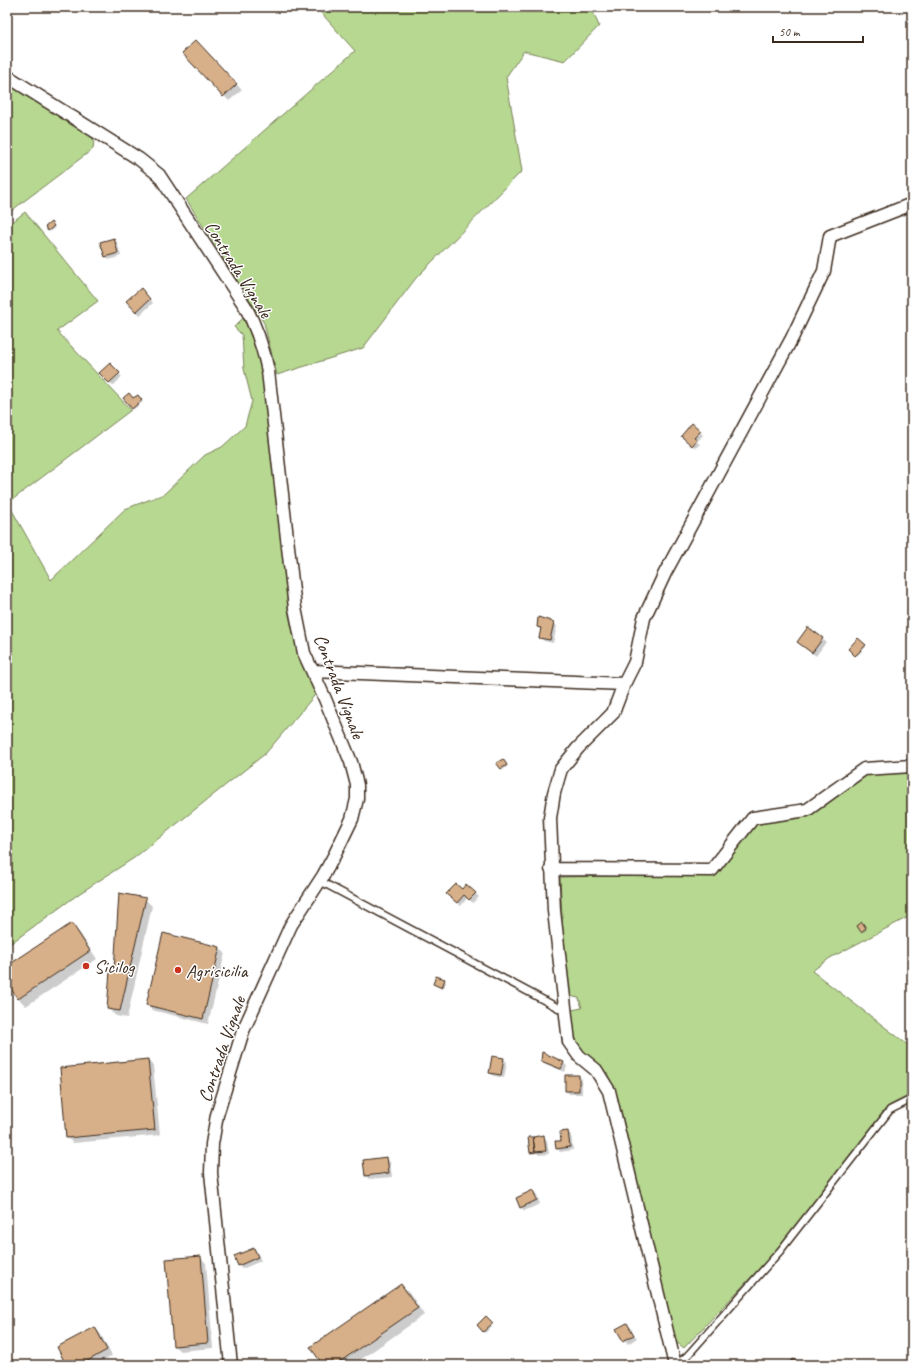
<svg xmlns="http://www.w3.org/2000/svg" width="919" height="1372" font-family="Caveat,sans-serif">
<rect width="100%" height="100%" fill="#fff"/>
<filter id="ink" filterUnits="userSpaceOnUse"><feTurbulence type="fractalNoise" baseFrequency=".025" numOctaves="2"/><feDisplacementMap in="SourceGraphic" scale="8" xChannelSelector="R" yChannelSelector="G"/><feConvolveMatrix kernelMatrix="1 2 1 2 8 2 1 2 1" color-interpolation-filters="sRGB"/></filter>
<g filter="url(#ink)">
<path fill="#b7d891" stroke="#798158" d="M 316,7 L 591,7 L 599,26 L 565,61 L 524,51 L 506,77 L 522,171 L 416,278 L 363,348 L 277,375 L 264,323 L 186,199 L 355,51 Z
M 7,84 L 87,132 L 94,140 L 93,149 L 7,214 Z
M 25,212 L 98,301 L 57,331 L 131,410 L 8,503 L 51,580 L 125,509 L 164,494 L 205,455 L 222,447 L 245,426 L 252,401 L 244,369 L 242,335 L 234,327 L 243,318 L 256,345 L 263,376 L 289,615 L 299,656 L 317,690 L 314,696 L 266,753 L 134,858 L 80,893 L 7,946 L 7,226 Z
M 912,769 L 912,915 L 830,958 L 812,971 L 912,1048 L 912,1094 L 888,1106 L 774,1253 L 684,1348 L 676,1342 L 618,1098 L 607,1073 L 587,1056 L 579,1046 L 573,1031 L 572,1010 L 582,1008 L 579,998 L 569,996 L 566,991 L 560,877 L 715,874 L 756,823 L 811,814 L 868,771 Z"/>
<path fill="#0003" d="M 196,42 L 242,90 L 229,101 L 183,53 Z
M 51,223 L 55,227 L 50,232 L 46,227 Z
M 114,239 L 117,242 L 121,256 L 109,260 L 105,256 Z
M 144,293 L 153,303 L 140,315 L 128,301 Z
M 110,364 L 122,377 L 113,386 L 101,373 Z
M 138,396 L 143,402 L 134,409 L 125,398 L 134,400 Z
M 692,425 L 703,435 L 697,442 L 700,444 L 696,448 L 686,439 Z
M 553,623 L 557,626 L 553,643 L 544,641 L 540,638 L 541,630 L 538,627 Z
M 808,628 L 826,642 L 816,656 L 801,645 Z
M 858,639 L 866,647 L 857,656 L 849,649 Z
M 504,761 L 508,766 L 503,770 L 501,769 Z
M 462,890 L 475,893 L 479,897 L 473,903 L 467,898 L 461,906 L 451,897 Z
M 145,899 L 152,906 L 127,1018 L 116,1016 L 108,1009 L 115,972 Z
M 71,925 L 79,932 L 97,959 L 26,1006 L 19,999 L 7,981 L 7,967 Z
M 863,925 L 867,930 L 863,932 L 862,931 Z
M 220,948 L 225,953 L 208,1024 L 152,1010 L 147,1005 Z
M 444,980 L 446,982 L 444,988 L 434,984 Z
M 543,1054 L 564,1063 L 567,1066 L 565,1072 L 546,1064 L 542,1061 Z
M 503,1059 L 507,1062 L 504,1078 L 494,1076 L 490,1073 Z
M 148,1060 L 153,1066 L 160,1135 L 73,1143 L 67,1138 Z
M 579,1076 L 582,1079 L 582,1094 L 569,1094 L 566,1090 Z
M 568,1132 L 571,1135 L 573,1150 L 560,1152 L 557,1148 Z
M 544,1137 L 547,1140 L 549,1154 L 539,1155 L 537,1153 L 533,1154 L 531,1152 Z
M 386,1158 L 390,1162 L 392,1177 L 369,1179 L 366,1176 L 364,1161 Z
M 533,1191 L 537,1195 L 540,1204 L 524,1211 L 521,1207 Z
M 254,1249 L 257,1252 L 261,1261 L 242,1269 L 239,1266 Z
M 200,1257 L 206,1263 L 213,1348 L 180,1351 L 174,1346 Z
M 401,1285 L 409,1292 L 424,1315 L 353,1365 L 324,1365 Z
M 486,1317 L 493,1325 L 485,1333 L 478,1325 Z
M 626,1324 L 637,1338 L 628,1344 L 617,1330 Z
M 95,1328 L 100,1333 L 112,1356 L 94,1365 L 67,1365 Z"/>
<path fill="#d7b089" stroke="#3b2a1e" d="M 196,40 L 237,84 L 223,97 L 182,53 Z
M 51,222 L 54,226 L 48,231 L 45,227 Z
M 114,238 L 118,253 L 105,257 L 100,242 Z
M 141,288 L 150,299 L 136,312 L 126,301 Z
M 110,363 L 120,373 L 109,383 L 99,373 Z
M 129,393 L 133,398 L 138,395 L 142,400 L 132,409 L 123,398 Z
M 692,423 L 701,431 L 694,438 L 697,440 L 692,446 L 681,436 Z
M 538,617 L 554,622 L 550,640 L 539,638 L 541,628 L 537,627 Z
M 808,627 L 823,638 L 812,653 L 797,642 Z
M 858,638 L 866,645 L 855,656 L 848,649 Z
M 503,759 L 507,765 L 501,769 L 496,763 Z
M 456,884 L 462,889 L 466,884 L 476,893 L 469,900 L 464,895 L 457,903 L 446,894 Z
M 119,893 L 146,898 L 120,1011 L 107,1009 L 110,971 L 114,971 Z
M 862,922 L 866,928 L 861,932 L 857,926 Z
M 72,923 L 90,951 L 18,999 L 7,983 L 7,966 Z
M 163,933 L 220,947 L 203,1019 L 146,1005 Z
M 436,976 L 445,979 L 442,988 L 433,984 Z
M 542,1052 L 564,1062 L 561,1069 L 541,1061 Z
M 492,1056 L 504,1058 L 501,1075 L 489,1073 Z
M 148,1059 L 155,1130 L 66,1138 L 60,1068 Z
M 565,1075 L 579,1075 L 579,1091 L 565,1091 Z
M 568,1131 L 570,1147 L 556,1149 L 555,1141 L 561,1141 L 560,1132 Z
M 544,1135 L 546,1151 L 535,1152 L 533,1137 Z
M 528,1137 L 533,1137 L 535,1152 L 530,1153 Z
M 387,1157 L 389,1173 L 365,1176 L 363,1160 Z
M 533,1190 L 537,1200 L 520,1208 L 516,1198 Z
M 254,1248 L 258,1257 L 238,1266 L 234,1256 Z
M 201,1256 L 208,1343 L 173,1346 L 166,1259 Z
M 401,1284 L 418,1308 L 335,1365 L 323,1365 L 310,1347 Z
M 486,1316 L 493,1323 L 483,1332 L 477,1325 Z
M 627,1323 L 634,1335 L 623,1341 L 616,1329 Z
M 95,1327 L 107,1350 L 80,1365 L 66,1365 L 57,1347 Z
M 794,1359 L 798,1365 L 784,1365 Z"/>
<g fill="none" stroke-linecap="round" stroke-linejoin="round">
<g stroke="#3b2a1e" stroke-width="9">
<path id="service" d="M 320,881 L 566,1012
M 676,1365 L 688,1355 L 780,1251 L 890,1110 L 912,1099"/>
</g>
<g stroke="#3b2a1e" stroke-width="15">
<path id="minor" d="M 7,76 L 139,159 L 159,175 L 245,306 C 257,328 263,347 268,371 L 295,608 L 304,653 L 325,699 L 351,762 L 357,785 L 357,799 L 352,819 L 335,854 L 323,876 L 291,925 L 243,1031 L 217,1115 L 212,1144 L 211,1173 L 231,1365
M 313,671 L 624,684
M 551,869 L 712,870 L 753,818 L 807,810 L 864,769 L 912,766
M 675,1365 L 609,1091 L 596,1070 L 579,1056 L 569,1042 L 554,911 L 550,818 L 554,793 L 561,769 L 578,748 L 613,713 L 624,684 L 635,662 L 644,618 L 665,573 L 792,338 L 824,271 L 830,236 L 912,204"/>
</g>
<use href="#service" stroke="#fff" stroke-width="6"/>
<use href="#minor" stroke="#fff" stroke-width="12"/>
</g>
</g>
<g fill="#c8321e" stroke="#fff" stroke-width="1.5">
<circle cx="86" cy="966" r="4"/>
<circle cx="178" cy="970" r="4"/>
</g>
<g text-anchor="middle" stroke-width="3" stroke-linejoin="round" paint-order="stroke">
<g font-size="19" fill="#3b2a1e" stroke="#fff">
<text transform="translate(239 269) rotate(58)" y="7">Contrada Vignale</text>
<text transform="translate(340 686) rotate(69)" y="7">Contrada Vignale</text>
<text transform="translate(221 1049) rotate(-71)" y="7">Contrada Vignale</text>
</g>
<g font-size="19" fill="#3b2a1e" stroke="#fff" text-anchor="start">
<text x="94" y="973">Sicilog</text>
<text x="186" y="977">Agrisicilia</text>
</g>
</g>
<rect width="919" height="1372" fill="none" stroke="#fff" stroke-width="24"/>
<rect x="12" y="12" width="895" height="1348" fill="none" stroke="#3b2a1e" stroke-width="1.5" filter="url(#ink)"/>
<path d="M773 36v6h90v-6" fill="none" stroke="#3b2a1e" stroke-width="2"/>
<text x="779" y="36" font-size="12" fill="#3b2a1e" stroke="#ffffff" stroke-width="3" paint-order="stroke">50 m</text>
</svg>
